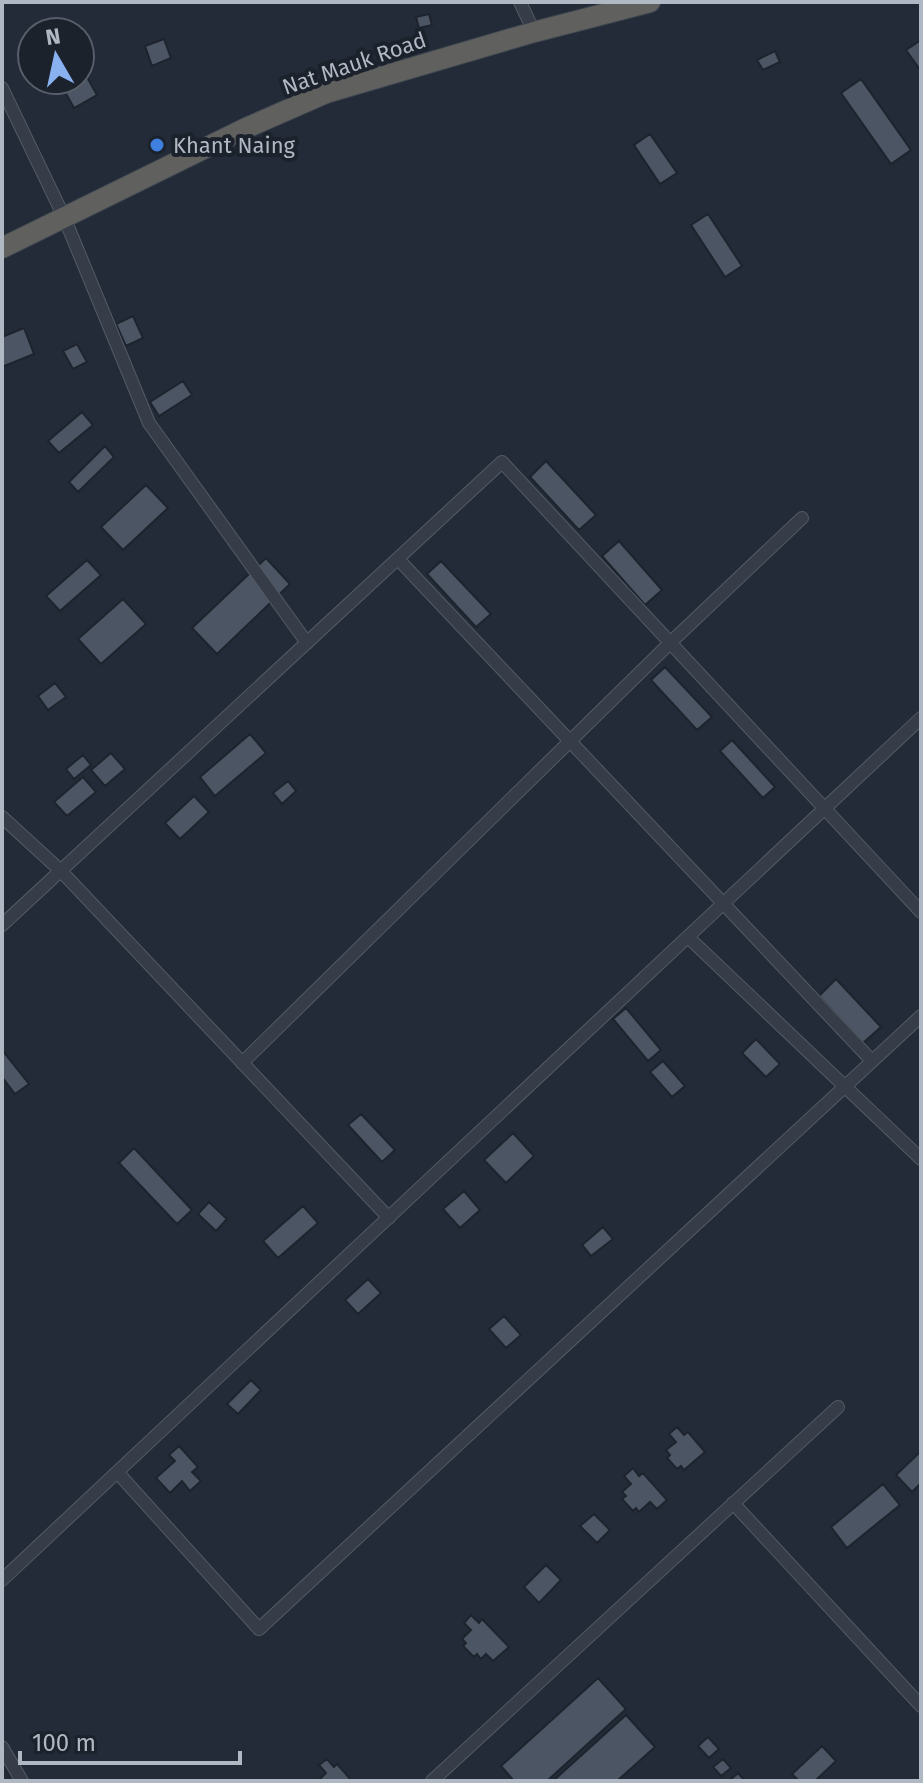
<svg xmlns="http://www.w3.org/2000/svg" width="923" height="1783" font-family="'Fira Sans',sans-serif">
<rect width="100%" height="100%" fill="#222b37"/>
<path fill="#4b5563" stroke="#1d242e" stroke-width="2" d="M 429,14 L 432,25 L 419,28 L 416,17 Z
M 164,39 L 171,58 L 152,66 L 145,46 Z
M 921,40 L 921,71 L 906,50 Z
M 775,51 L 780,62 L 763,70 L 757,60 Z
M 83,70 L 97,95 L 74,108 L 60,83 L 80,80 L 80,72 Z
M 861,79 L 911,150 L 891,164 L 841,93 Z
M 650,134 L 677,173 L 660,184 L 634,145 Z
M 708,214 L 742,266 L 725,277 L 691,225 Z
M 133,316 L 143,338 L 126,346 L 116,324 Z
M 24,328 L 34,354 L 2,367 L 2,337 Z
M 77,344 L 87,362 L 73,369 L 63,351 Z
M 183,381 L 192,395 L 159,416 L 150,402 Z
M 82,412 L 93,425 L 59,453 L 48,441 Z
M 105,446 L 114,457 L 78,492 L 69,482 Z
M 546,461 L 596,515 L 579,530 L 530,477 Z
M 146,485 L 168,508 L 123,550 L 101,527 Z
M 619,541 L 662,590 L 645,605 L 602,556 Z
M 266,558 L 290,584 L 217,654 L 192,628 Z
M 87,560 L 101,575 L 60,611 L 46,596 Z
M 441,561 L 491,614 L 476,627 L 427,574 Z
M 123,599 L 146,624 L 101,664 L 78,639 Z
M 665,667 L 712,717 L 697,730 L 651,680 Z
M 55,683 L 66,697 L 48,710 L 38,696 Z
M 250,734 L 266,753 L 215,796 L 200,777 Z
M 732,740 L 775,787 L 763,798 L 720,751 Z
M 111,753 L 125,769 L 105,786 L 91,770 Z
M 83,755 L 91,765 L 74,779 L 66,769 Z
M 83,777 L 96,792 L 67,816 L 54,802 Z
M 288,781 L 296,791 L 282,804 L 273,793 Z
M 194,796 L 209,812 L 180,839 L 165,823 Z
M 836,979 L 881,1027 L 863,1043 L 819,996 Z
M 626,1008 L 661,1050 L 648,1061 L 613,1019 Z
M 756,1039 L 780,1064 L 766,1077 L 742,1053 Z
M 2,1050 L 29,1084 L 15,1094 L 2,1077 Z
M 663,1061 L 685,1086 L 672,1097 L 650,1072 Z
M 361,1114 L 395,1150 L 382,1162 L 348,1125 Z
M 513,1133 L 534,1156 L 506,1183 L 484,1160 Z
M 134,1148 L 192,1210 L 177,1224 L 119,1163 Z
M 464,1191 L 480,1210 L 460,1228 L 443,1209 Z
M 209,1202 L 227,1219 L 216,1231 L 198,1214 Z
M 303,1206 L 318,1223 L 278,1258 L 263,1241 Z
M 603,1227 L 613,1239 L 591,1256 L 582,1245 Z
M 368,1279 L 381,1293 L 358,1314 L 345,1300 Z
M 504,1316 L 521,1335 L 506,1348 L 489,1329 Z
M 251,1380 L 261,1390 L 238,1414 L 227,1404 Z
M 677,1427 L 684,1435 L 688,1432 L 705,1452 L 684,1470 L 681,1466 L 677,1469 L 667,1458 L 670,1455 L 666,1450 L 676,1442 L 669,1434 Z
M 179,1446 L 198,1467 L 192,1472 L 201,1481 L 190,1491 L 182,1481 L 170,1493 L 156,1478 L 175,1461 L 169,1455 Z
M 921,1451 L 921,1483 L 912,1492 L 896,1475 Z
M 633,1468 L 639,1476 L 643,1473 L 667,1500 L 657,1509 L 650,1502 L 639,1512 L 636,1508 L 633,1511 L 622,1499 L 626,1496 L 622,1492 L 631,1484 L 624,1476 Z
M 883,1484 L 900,1505 L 847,1548 L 831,1527 Z
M 594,1514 L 610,1530 L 597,1543 L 580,1526 Z
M 546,1565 L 561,1580 L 539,1603 L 524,1587 Z
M 471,1615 L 479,1623 L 482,1619 L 509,1647 L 493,1661 L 486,1654 L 481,1659 L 477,1654 L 474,1657 L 463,1646 L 466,1643 L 462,1639 L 471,1630 L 464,1623 Z
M 598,1678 L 626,1709 L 547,1781 L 514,1781 L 501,1766 Z
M 626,1715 L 655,1747 L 617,1781 L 553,1781 Z
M 708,1737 L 719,1749 L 709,1758 L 698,1746 Z
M 822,1746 L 836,1761 L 815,1781 L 799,1781 L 792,1774 Z
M 327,1759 L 334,1767 L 337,1764 L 352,1781 L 318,1781 L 326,1773 L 319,1765 Z
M 723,1759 L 731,1768 L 721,1776 L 713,1767 Z
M 738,1773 L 745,1781 L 729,1781 Z"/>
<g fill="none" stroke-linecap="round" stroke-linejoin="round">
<g stroke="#535b65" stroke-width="14">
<path id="minor" d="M 520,2 L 534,32
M 2,88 L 64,217 L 149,423 L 307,643
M 398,559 L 872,1061
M 2,817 L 61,871 L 389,1218
M 2,925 L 502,462 L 921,912
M 688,937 L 921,1159
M 242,1063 L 670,643 L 802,518
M 118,1473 L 259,1629 L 921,1016
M 733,1503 L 921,1706
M 2,1580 L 921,718
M 2,1747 L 22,1781
M 432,1781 L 838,1407"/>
</g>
<g stroke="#404852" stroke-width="22">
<path id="trunk" d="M 2,248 L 244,129 L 326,93 L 534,32 L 650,2"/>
</g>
<use href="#minor" stroke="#363d48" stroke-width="12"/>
<use href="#trunk" stroke="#60605e" stroke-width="20"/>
</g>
<circle fill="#3f7fe0" stroke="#1b222c" stroke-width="3" cx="157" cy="145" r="8"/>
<g text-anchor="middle" stroke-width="8" stroke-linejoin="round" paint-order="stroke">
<g font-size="22" fill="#b0b8c4" stroke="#1b222c">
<text transform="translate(354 63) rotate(-19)" y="8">Nat Mauk Road</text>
</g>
<g font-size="22" fill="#b0b8c4" stroke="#1b222c" text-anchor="start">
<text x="173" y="153">Khant Naing</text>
</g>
</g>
<rect width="923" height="1783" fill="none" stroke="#b0b8c4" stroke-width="8"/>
<g transform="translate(56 56) rotate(351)"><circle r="38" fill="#1b222c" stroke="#575e69" stroke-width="2"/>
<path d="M0-6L14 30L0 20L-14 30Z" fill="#89b1f0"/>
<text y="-12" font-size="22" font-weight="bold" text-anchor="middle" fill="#b0b8c4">N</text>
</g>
<path d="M20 1751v12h220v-12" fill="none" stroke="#b0b8c4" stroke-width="4"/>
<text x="32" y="1751" font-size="24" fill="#b0b8c4" stroke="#1b222c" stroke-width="6" paint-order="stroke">100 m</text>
</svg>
